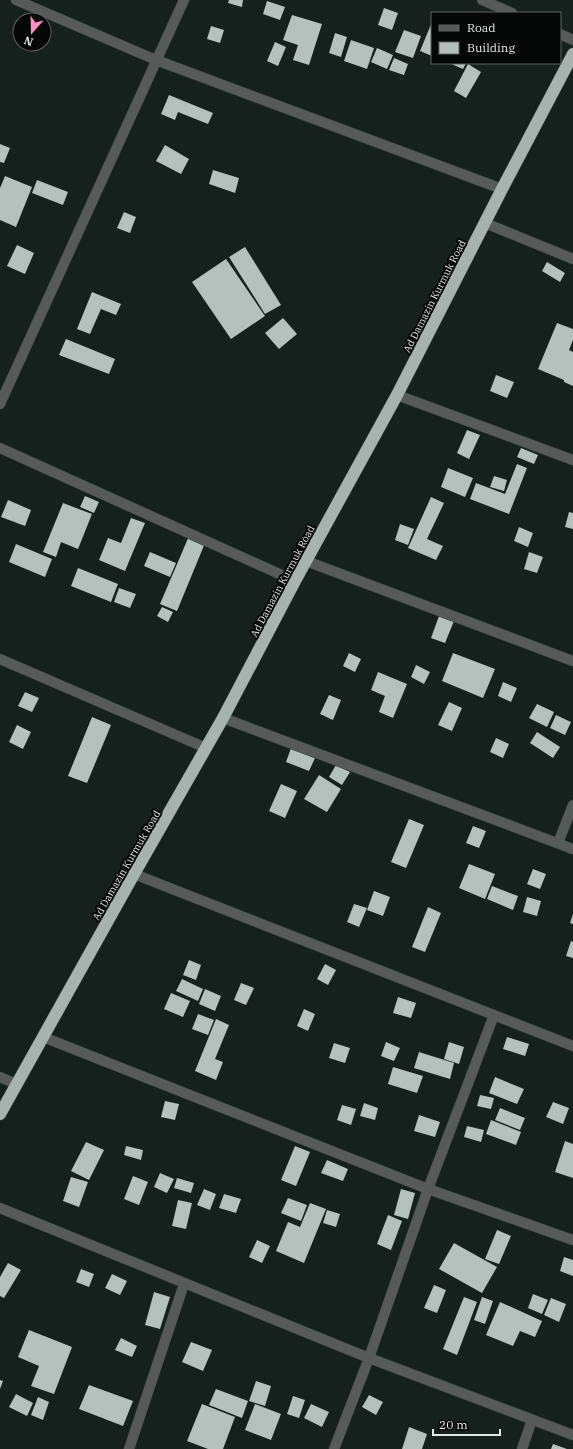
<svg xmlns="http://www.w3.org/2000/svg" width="573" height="1449" font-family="'IBM Plex Serif',serif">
<rect width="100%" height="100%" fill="#16201c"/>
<path fill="#b4c1bc" d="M 229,0 L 243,0 L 242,7 L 228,3 Z
M 267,1 L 285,7 L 280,20 L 263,14 Z
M 384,8 L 398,13 L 392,30 L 378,25 Z
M 292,15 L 322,24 L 309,65 L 293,60 L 298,45 L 283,40 Z
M 432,22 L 432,56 L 420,51 Z
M 211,26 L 224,30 L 220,43 L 207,39 Z
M 404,30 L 421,36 L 413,58 L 395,52 Z
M 335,33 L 347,37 L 341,57 L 329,53 Z
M 351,40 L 374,48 L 367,69 L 344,61 Z
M 275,42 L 286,47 L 278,66 L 267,61 Z
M 377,48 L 393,55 L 387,69 L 371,62 Z
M 394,58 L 408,64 L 404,75 L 389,70 Z
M 449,63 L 466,63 L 463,69 Z
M 468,64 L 481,72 L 466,98 L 454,91 Z
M 169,95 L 213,113 L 208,124 L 178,112 L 175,120 L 161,114 Z
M 0,144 L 10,148 L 4,163 L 0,162 Z
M 165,145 L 189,159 L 181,174 L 156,161 Z
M 213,170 L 239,178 L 235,193 L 209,184 Z
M 5,176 L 32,187 L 16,227 L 0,220 L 0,188 Z
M 37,180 L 68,192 L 63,205 L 32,193 Z
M 124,212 L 136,217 L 130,233 L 117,228 Z
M 17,245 L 34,253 L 25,274 L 7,266 Z
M 245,247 L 281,305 L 265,314 L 229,257 Z
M 226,259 L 265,316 L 231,339 L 192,282 Z
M 547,262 L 565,273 L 560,282 L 542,271 Z
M 92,292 L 121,304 L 116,315 L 101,309 L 90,334 L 77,329 Z
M 283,318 L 297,334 L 279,349 L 265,333 Z
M 557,323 L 573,329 L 573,340 L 569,350 L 573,352 L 573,386 L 564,382 L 564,380 L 538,369 Z
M 66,339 L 115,359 L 109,374 L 59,355 Z
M 496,375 L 514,382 L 507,398 L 490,391 Z
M 467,430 L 480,435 L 469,459 L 457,453 Z
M 521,448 L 538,455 L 534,464 L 517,457 Z
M 517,464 L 527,468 L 509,514 L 470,499 L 476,483 L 505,494 Z
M 448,468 L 473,478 L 465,497 L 441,487 Z
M 494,476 L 507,480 L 504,491 L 490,487 Z
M 85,496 L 99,502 L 94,513 L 80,507 Z
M 431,497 L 444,503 L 427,539 L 443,546 L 436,560 L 408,548 Z
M 8,500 L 31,510 L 25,526 L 1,517 Z
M 63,503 L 92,514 L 78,549 L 61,542 L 56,557 L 43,552 Z
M 569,512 L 573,513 L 573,529 L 565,527 Z
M 131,518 L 145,523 L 125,571 L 99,560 L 108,538 L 121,543 Z
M 400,524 L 414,529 L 408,545 L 395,540 Z
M 519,527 L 533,533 L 528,547 L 514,541 Z
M 189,536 L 205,543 L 177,611 L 160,604 Z
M 16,544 L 52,559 L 45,577 L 9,562 Z
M 150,552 L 176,563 L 170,577 L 144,566 Z
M 529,552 L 543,557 L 537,573 L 524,569 Z
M 78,568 L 118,584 L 111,602 L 71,586 Z
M 119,588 L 136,594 L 130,608 L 114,602 Z
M 162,607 L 173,612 L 168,622 L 157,616 Z
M 439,616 L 454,621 L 445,643 L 431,638 Z
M 349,653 L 361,659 L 355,672 L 343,666 Z
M 453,653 L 495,669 L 483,698 L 442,681 Z
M 416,665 L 430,672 L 424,684 L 411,677 Z
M 378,672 L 407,684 L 393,718 L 379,712 L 385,696 L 371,690 Z
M 503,682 L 517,688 L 511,702 L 498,696 Z
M 25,692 L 39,698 L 32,712 L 18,706 Z
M 329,695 L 341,700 L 333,720 L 320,714 Z
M 449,702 L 462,708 L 452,731 L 438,725 Z
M 537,704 L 554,712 L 547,727 L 529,718 Z
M 556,715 L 571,722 L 565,735 L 550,728 Z
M 92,717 L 111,725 L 87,783 L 68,776 Z
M 17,725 L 31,732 L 23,749 L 9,742 Z
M 537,732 L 560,747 L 553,758 L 530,743 Z
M 496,738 L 509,744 L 503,758 L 490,752 Z
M 291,748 L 315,758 L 309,771 L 286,762 Z
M 336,765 L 350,772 L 342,785 L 329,777 Z
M 319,775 L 341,789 L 327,812 L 304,799 Z
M 281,784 L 297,791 L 285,818 L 269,811 Z
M 409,819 L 424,825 L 406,868 L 391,862 Z
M 473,826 L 486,831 L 479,848 L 466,843 Z
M 469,864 L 495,874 L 485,899 L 459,888 Z
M 533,869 L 546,874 L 540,889 L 527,884 Z
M 492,886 L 518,896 L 513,910 L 487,899 Z
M 374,891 L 390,897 L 383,916 L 367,910 Z
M 527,897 L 541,901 L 537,916 L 523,912 Z
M 354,904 L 367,908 L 359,927 L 347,922 Z
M 428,907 L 441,913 L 425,952 L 412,947 Z
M 573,914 L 573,924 L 570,923 Z
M 571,941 L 573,942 L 573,958 L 566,956 Z
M 189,960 L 201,965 L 196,980 L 183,975 Z
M 325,964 L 336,970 L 328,985 L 317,979 Z
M 182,979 L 203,989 L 198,1001 L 176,991 Z
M 241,983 L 254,988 L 246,1005 L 234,1000 Z
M 205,989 L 221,996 L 215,1011 L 199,1004 Z
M 171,993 L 190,1001 L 183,1017 L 164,1009 Z
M 398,997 L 416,1003 L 411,1018 L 393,1013 Z
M 304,1009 L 315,1014 L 308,1031 L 297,1026 Z
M 198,1014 L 214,1020 L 208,1035 L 192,1029 Z
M 216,1019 L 229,1025 L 215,1059 L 223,1062 L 216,1080 L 195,1071 Z
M 507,1037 L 529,1044 L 525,1056 L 503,1049 Z
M 386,1042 L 400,1048 L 394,1061 L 381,1056 Z
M 449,1042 L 464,1047 L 459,1064 L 444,1059 Z
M 334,1043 L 350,1048 L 345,1063 L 329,1058 Z
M 419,1052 L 454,1063 L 450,1079 L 414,1068 Z
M 393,1067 L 423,1076 L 417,1093 L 388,1084 Z
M 495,1077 L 524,1089 L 517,1104 L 489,1093 Z
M 480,1095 L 494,1098 L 491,1109 L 477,1106 Z
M 165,1101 L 179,1104 L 175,1120 L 161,1117 Z
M 553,1102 L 569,1108 L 563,1124 L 546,1117 Z
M 364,1103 L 378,1108 L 375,1120 L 360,1116 Z
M 342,1105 L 356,1109 L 351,1125 L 337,1120 Z
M 500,1108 L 525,1118 L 520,1130 L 495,1120 Z
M 419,1115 L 440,1122 L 435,1137 L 414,1131 Z
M 491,1120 L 521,1132 L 516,1145 L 486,1134 Z
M 467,1126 L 484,1130 L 481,1142 L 464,1137 Z
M 565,1141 L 573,1144 L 573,1178 L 555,1172 Z
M 86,1142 L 104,1150 L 89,1180 L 71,1171 Z
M 126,1146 L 143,1150 L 141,1160 L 124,1155 Z
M 295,1146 L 310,1152 L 296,1186 L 281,1180 Z
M 327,1160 L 348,1169 L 343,1181 L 321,1173 Z
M 160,1173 L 174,1179 L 167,1193 L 154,1187 Z
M 133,1176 L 148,1182 L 139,1205 L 124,1199 Z
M 71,1177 L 88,1182 L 79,1207 L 63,1201 Z
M 177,1178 L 194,1183 L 191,1193 L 174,1188 Z
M 204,1189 L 216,1194 L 210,1210 L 197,1205 Z
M 401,1189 L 415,1193 L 408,1219 L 394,1215 Z
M 224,1194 L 241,1199 L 236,1213 L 219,1208 Z
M 288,1198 L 307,1205 L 301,1221 L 281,1213 Z
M 178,1200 L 192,1203 L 186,1229 L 172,1226 Z
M 310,1203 L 326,1209 L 304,1263 L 276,1251 L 288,1222 L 300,1227 Z
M 327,1210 L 340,1214 L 336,1227 L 323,1223 Z
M 388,1215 L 402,1221 L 391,1250 L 377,1244 Z
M 497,1230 L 511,1236 L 499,1264 L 485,1259 Z
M 257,1240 L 270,1246 L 262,1263 L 249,1257 Z
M 454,1243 L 497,1267 L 482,1293 L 439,1269 Z
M 564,1257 L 573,1260 L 573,1276 L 560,1271 Z
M 8,1263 L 21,1270 L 4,1298 L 0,1296 L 0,1277 Z
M 81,1269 L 94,1274 L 89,1287 L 76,1282 Z
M 112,1274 L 127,1281 L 120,1295 L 105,1288 Z
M 434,1285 L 446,1290 L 437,1313 L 424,1308 Z
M 154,1292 L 170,1297 L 160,1329 L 145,1325 Z
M 533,1294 L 548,1300 L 542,1314 L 528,1308 Z
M 464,1297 L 477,1302 L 457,1355 L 443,1349 Z
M 482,1297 L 493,1301 L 485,1324 L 474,1320 Z
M 551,1298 L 566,1304 L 559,1322 L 544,1315 Z
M 500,1302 L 542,1321 L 535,1337 L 520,1331 L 513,1346 L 486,1335 Z
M 29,1330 L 72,1347 L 54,1394 L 31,1386 L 39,1366 L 18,1357 Z
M 121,1338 L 137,1346 L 132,1357 L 115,1350 Z
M 191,1342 L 212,1350 L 203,1371 L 182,1362 Z
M 0,1380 L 3,1381 L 0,1389 Z
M 256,1381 L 271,1386 L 265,1406 L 249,1401 Z
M 89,1385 L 133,1401 L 123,1426 L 79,1409 Z
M 216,1389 L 248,1401 L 242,1418 L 209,1405 Z
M 16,1394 L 33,1403 L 27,1416 L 9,1407 Z
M 369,1395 L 383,1402 L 376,1415 L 362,1407 Z
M 293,1396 L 305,1400 L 299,1418 L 287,1414 Z
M 38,1397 L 49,1402 L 43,1420 L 31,1415 Z
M 202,1404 L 235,1417 L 223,1449 L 208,1449 L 187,1441 Z
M 255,1404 L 281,1414 L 271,1440 L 245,1430 Z
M 311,1404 L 329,1412 L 322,1427 L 304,1418 Z
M 409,1427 L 427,1434 L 422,1449 L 402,1449 Z
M 553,1444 L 567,1449 L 551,1449 Z"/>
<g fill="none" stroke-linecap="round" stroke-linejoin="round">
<g stroke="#323c38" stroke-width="11">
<path id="street" d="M 16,0 L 156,60 L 502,189
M 482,0 L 512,13
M 560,34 L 573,40
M 485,223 L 573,259
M 397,395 L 573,460
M 0,404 L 184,0
M 0,448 L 295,581
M 306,561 L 573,661
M 0,659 L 206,748
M 223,718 L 573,849
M 558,843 L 573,805
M 134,874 L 573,1046
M 43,1037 L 428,1189 L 573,1240
M 0,1077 L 16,1084
M 0,1208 L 369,1358 L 573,1435
M 129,1449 L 184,1284
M 334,1449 L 369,1358 L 428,1189 L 494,1015
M 522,1449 L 532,1420"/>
</g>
<g stroke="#323c38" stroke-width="13">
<path id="highway" d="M 0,1114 L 134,874 L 223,718 L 295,581 L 397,395 L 502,189 L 573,54"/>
</g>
<use href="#street" stroke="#565b59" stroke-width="10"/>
<use href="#highway" stroke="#a6b3ae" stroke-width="12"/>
</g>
<g text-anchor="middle" stroke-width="4" stroke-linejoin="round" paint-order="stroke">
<g font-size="10" fill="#e1e8e5" stroke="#050807">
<text transform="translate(434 296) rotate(-63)" y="4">Ad Damazin Kurmuk Road</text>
<text transform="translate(282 581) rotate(-62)" y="4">Ad Damazin Kurmuk Road</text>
<text transform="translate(126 865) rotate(-60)" y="4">Ad Damazin Kurmuk Road</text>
</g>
</g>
<rect x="431" y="12" width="130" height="52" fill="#050807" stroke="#5d6260"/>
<rect x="439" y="25" width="20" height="6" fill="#565b59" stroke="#5d6260"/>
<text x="467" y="32" font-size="12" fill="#e1e8e5">Road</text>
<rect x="439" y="42" width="20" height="12" fill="#b4c1bc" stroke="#5d6260"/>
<text x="467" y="52" font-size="12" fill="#e1e8e5">Building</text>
<g transform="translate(32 32) rotate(200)"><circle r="19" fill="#050807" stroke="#5d6260"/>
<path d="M0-3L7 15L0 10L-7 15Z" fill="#fc8fc2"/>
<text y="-6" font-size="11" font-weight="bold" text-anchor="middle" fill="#e1e8e5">N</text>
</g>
<path d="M433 1429v6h67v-6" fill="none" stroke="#e1e8e5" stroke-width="2"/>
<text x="439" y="1429" font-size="12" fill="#e1e8e5" stroke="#050807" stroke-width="3" paint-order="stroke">20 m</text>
</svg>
